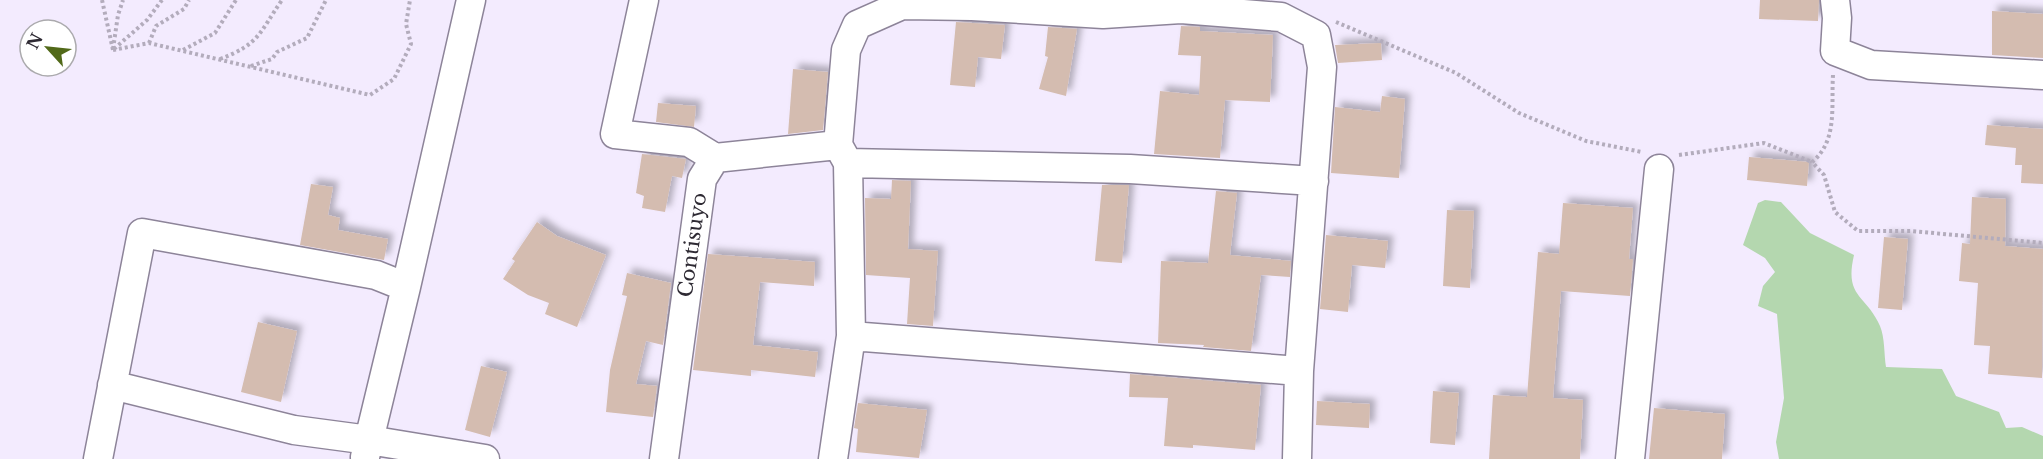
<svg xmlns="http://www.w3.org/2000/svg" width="2043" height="459" font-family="'Libre Baskerville',serif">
<defs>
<filter id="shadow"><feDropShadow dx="5.5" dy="-5.5" stdDeviation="3" flood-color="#0004"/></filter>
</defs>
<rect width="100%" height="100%" fill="#f3ebfe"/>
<path fill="#b4d7af" d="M 1765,200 L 1781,202 L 1810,233 L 1854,255 C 1844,298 1866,294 1880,326 C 1885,338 1884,355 1886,367 L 1942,369 L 1956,396 L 1999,412 L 2006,428 L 2022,427 L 2043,436 L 2043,459 L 1779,459 L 1776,442 L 1784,398 L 1777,314 L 1758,306 L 1763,286 L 1775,272 L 1765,258 L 1743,245 L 1758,203 Z"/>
<path fill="#d4bcb0" filter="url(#shadow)" d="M 1760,0 L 1819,0 L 1818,21 L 1759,19 Z
M 1992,11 L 2043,14 L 2043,58 L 1992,55 Z
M 956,22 L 1005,25 L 1001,59 L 978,57 L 975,87 L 950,85 Z
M 1181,26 L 1200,27 L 1200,31 L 1273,35 L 1270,102 L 1225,100 L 1220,158 L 1154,154 L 1160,91 L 1199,95 L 1201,56 L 1178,55 Z
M 1048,27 L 1077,29 L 1066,96 L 1039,89 L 1048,57 L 1045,56 Z
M 1381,43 L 1382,60 L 1338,63 L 1335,45 Z
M 793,69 L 828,72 L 823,130 L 788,134 Z
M 1382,96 L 1405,99 L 1399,178 L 1331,173 L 1335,107 L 1380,112 Z
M 658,103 L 696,106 L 694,127 L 656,122 Z
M 1987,125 L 2043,129 L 2043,184 L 2021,183 L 2022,165 L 2015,165 L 2016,148 L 1985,145 Z
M 642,154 L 686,159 L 682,178 L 672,176 L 665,212 L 642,208 L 644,196 L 636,193 Z
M 1749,157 L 1809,162 L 1807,186 L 1747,180 Z
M 892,180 L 911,181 L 908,249 L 938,251 L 933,326 L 907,324 L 910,278 L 866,275 L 865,198 L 891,199 Z
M 311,184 L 333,187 L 328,215 L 340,218 L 338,230 L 388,239 L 384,260 L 300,245 Z
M 1102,185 L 1129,185 L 1122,263 L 1095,261 Z
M 1216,191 L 1237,193 L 1230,255 L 1291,261 L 1290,277 L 1261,275 L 1251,351 L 1203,347 L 1204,345 L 1158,343 L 1161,261 L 1208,263 Z
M 1972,197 L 2006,199 L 2005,246 L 2043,249 L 2042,378 L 1988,374 L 1990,346 L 1974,345 L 1978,283 L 1959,281 L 1962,243 L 1970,244 Z
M 1563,203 L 1633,208 L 1629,259 L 1633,259 L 1630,296 L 1561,291 L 1553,398 L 1583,400 L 1580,459 L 1489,459 L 1493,395 L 1527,397 L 1538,252 L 1559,254 Z
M 1447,210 L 1474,211 L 1470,288 L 1443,286 Z
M 537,222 L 557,236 L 606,255 L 577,327 L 545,314 L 549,303 L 528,295 L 503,279 L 515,261 L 512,259 Z
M 1326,235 L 1388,241 L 1385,268 L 1352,265 L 1348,312 L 1320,309 Z
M 1884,237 L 1908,239 L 1902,310 L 1878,308 Z
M 708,254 L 815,262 L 814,286 L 760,282 L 753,345 L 818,352 L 815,377 L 751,370 L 751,376 L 693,370 Z
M 627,273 L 671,283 L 663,345 L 646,341 L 636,384 L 657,386 L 653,417 L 606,412 L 610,370 L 627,296 L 622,295 Z
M 258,322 L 297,331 L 281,402 L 241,392 Z
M 481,366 L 507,372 L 490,437 L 465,430 Z
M 1130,374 L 1261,385 L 1255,450 L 1193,445 L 1193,448 L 1164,446 L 1168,398 L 1129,397 Z
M 1433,391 L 1459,393 L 1455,445 L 1430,443 Z
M 1317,401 L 1370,404 L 1369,428 L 1316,425 Z
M 858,403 L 927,410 L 919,458 L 856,452 L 858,429 L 854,428 Z
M 1654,408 L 1725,414 L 1722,459 L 1649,459 Z"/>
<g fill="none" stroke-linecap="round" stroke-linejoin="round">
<g stroke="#8d8499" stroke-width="31">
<path id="minor" d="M 644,0 L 615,134 L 689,142 L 715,158
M 1835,0 L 1837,18 L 1835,51 L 1871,65 L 2043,75
M 848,163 L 1130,169 L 1314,181
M 406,287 L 471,0
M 851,336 L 1299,371
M 112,385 L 294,430 L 369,440 L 365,457
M 98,459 L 142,233 L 376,275 L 406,287 L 369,440 L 485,459
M 664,459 L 702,179 L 715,158 L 838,145
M 833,459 L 851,336 L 848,163 L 838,145 L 846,50 L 857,25 L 902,5 L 972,6 L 1103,14 L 1181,9 L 1281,17 L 1316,35 L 1322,67 L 1299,371 L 1297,459
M 1630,459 L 1659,169"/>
</g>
<path stroke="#b3acbc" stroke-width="4" stroke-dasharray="3 3" stroke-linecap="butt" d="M 102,0 L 113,50
M 1336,22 L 1456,73 L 1519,113 L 1586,141 L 1642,152
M 149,43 L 156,26 L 184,9 L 189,0
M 113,49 L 118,15 L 123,0
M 114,49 L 147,20 L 162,0
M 113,50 L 149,43 L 370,95 L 394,79 L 411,44 L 406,24 L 410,0
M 183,50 L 215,33 L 236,0
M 220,59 C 260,44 259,33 282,0
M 251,66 L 272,59 L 277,52 L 307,38 L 326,0
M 1833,75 C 1831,106 1838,141 1812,162 L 1824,175 L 1835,212 L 1858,231 L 1911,231 L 2043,243
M 1679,155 L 1764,143 L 1812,162"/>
<use href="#minor" stroke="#fff" stroke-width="28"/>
</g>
<g text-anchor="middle" stroke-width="4.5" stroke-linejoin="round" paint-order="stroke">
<g font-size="20" fill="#2e2a33" stroke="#fff">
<text transform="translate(692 245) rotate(-82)" y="7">Contisuyo</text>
</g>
</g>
<g transform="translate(48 48) rotate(297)"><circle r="28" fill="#ffffff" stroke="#abaaad" stroke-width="1.5"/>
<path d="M0-4.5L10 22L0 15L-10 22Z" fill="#516919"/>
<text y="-9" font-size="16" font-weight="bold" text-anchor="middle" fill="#2e2a33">N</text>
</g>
</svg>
